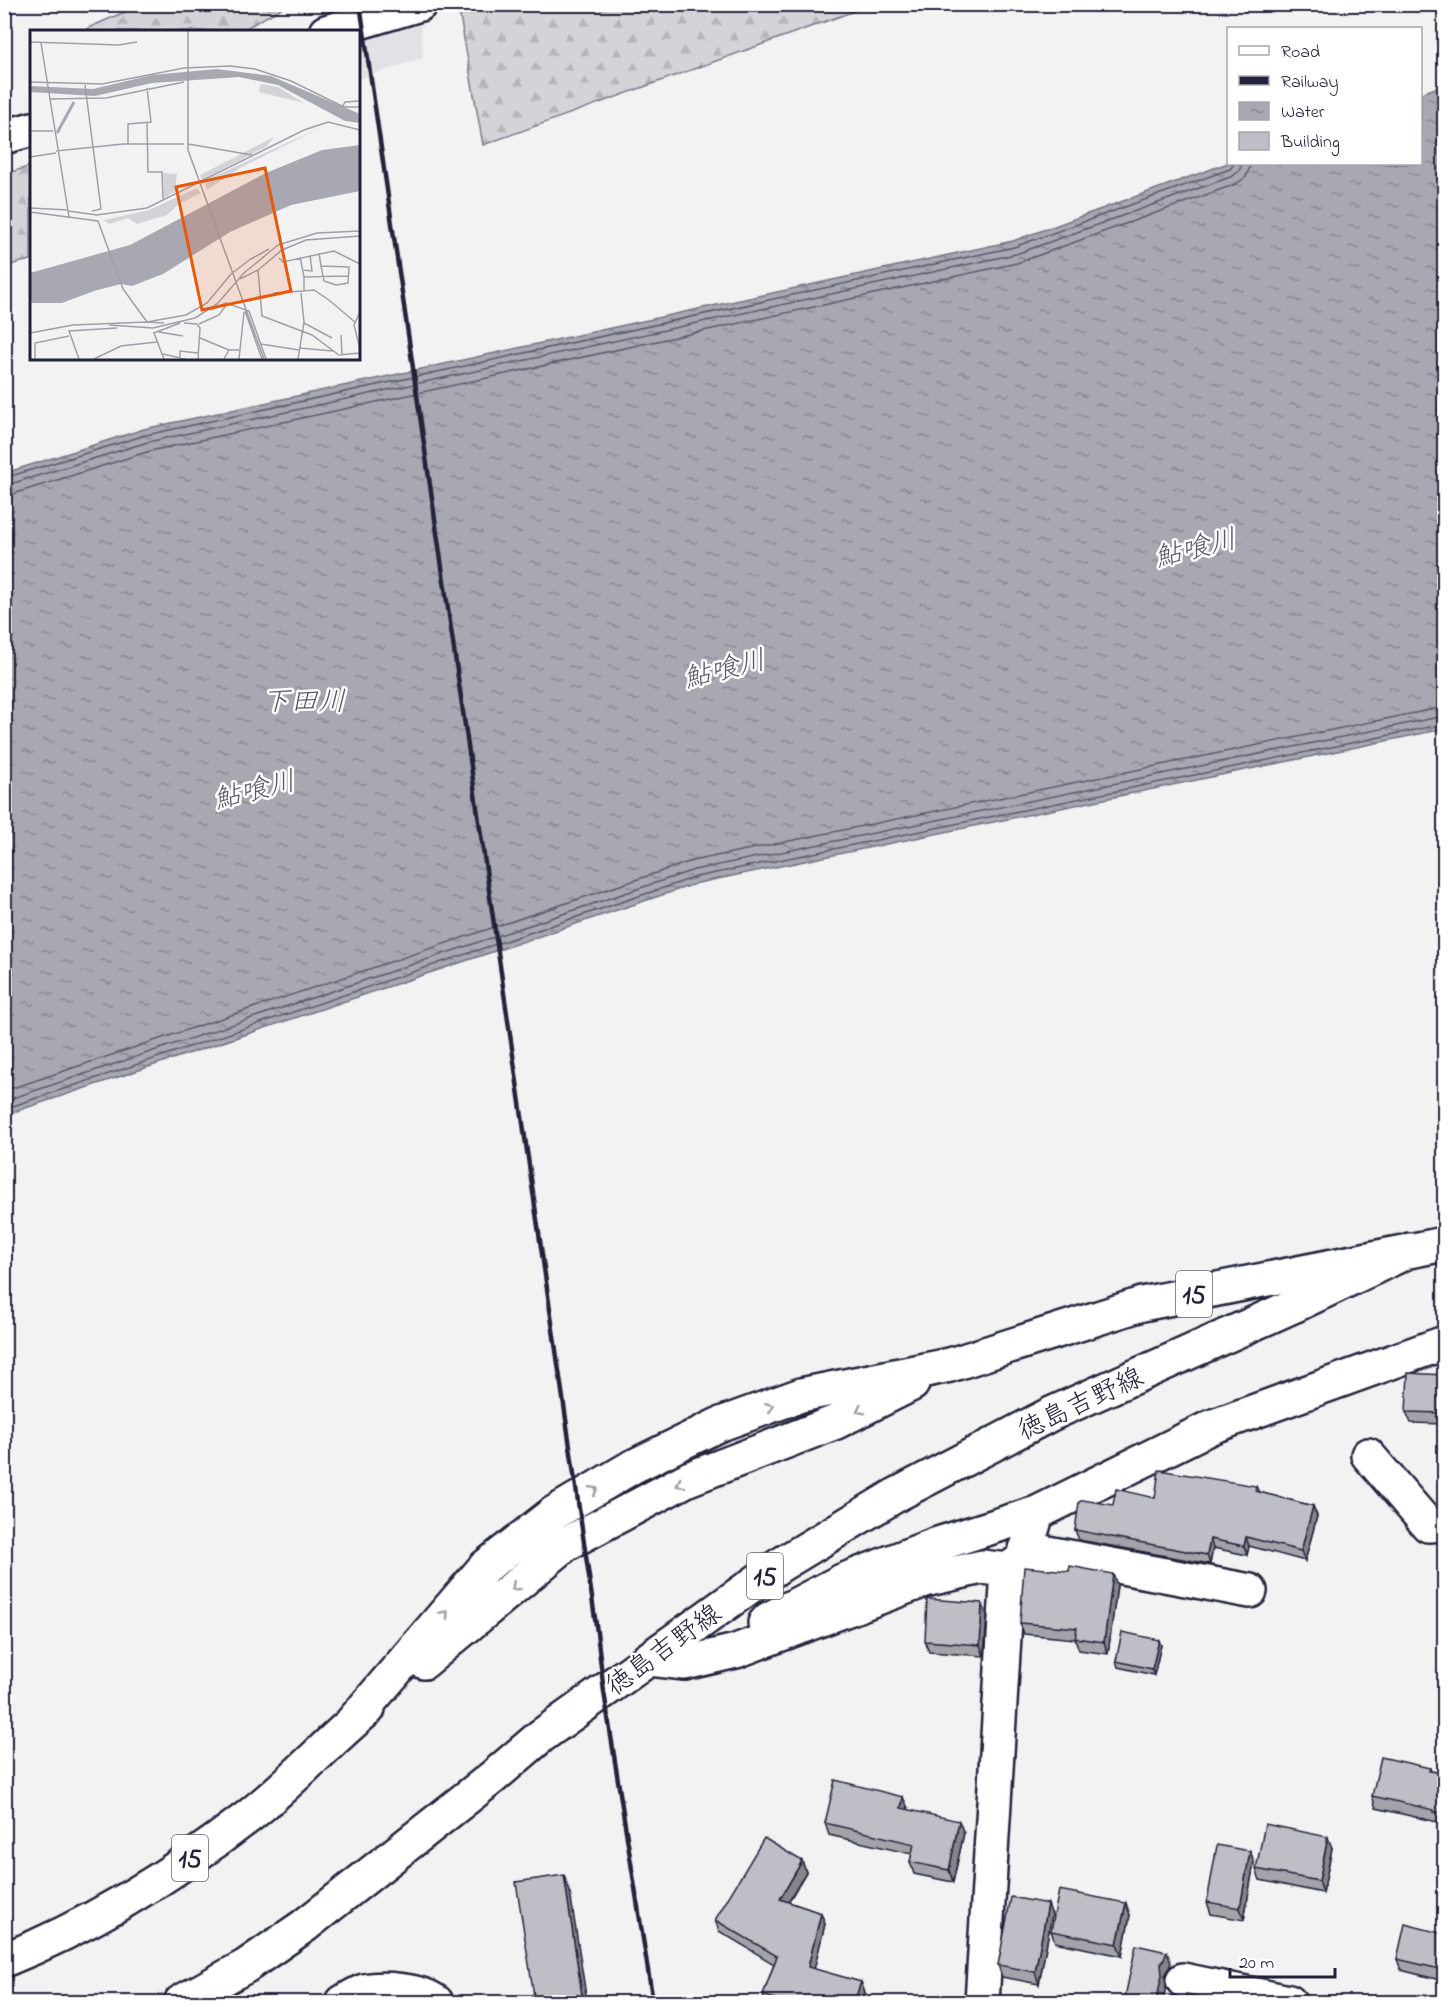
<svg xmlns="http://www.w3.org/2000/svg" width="1449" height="2007" font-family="'Indie Flower','Klee One',sans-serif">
<defs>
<pattern id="forest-firs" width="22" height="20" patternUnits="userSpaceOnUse" patternTransform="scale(1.5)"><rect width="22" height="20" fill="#d3d3d8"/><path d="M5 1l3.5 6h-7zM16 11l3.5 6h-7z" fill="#b5b5ba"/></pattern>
<pattern id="water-ripples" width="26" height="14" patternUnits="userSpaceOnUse" patternTransform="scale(1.5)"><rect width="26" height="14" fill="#a8a8b2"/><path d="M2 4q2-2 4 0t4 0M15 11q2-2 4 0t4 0" fill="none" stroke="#888892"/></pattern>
</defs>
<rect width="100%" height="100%" fill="#f2f2f3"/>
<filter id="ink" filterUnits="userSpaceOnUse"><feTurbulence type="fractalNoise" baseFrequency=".0167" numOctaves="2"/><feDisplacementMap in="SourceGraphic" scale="12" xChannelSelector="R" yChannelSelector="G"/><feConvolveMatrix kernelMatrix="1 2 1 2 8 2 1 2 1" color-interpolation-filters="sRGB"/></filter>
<g filter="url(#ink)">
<path fill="#e2e2e6" d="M 327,5 L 419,5 L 423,58 L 359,79 L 358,32 L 334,31 Z"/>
<path fill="url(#forest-firs)" stroke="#7a7a8a" stroke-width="1.5" d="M 143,4 L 287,4 L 287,5 L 241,31 L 85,31 L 88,28 Z
M 460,5 L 460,4 L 871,5 L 483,145 L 458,5 Z
M 31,166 L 31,260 L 5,266 L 5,174 Z"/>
<path fill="url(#water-ripples)" stroke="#727282" stroke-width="1.5" d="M 1444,85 L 1444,729 L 698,883 L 5,1115 L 5,473 L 144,429 L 1013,241 L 1228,163 L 1420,164 L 1421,93 Z"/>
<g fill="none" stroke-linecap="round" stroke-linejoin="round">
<path stroke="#58586b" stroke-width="1.5" d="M 4,478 L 146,435 L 1014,247 L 1230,169 L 1234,164
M 4,486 L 148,442 L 1016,254 L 1233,176 L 1239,171 L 1242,164
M 4,495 L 13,494 L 150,451 L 1017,263 L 1236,184 L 1246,177 L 1251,164
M 4,1091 L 692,861 L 1444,707
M 4,1101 L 694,870 L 1444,716
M 4,1109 L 696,877 L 1444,724"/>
<g stroke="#22223b" stroke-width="38">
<path id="street" d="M 326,32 L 420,4
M 4,137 L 32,129
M 1368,1455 L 1428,1525 L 1444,1524
M 1026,1549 L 1250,1591
M 765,1623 L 769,1619 L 842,1581 L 935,1545 L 1037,1513
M 650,1659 L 685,1663 L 736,1651 L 925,1580 L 982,1567 L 1008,1570
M 1183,1980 L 1289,2002
M 343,2002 C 349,1999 357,1993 364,1991 C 383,1987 421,1990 436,2002
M 982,2002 L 1008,1570 L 1024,1558 L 1037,1513 L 1211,1427 L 1444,1343"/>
</g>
<g stroke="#22223b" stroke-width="38">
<path id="primary" d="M 424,1662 L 566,1544 L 688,1479 L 836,1422 L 912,1384
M 352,1722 L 485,1567 L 554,1513 L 632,1467 L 718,1425 L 801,1395 L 950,1365 L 1142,1304 L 1444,1244
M 4,1960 C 92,1925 174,1874 249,1816 C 291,1783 327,1743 368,1709
M 181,2002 L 246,1966 L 304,1926 L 493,1777 L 541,1736 L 780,1565 L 896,1495 L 1051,1414 L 1293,1306 L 1410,1250"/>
</g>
<use href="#street" stroke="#fff" stroke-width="33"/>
<use href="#primary" stroke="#fff" stroke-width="33"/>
<path stroke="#22223b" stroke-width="4.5" d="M 360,4 L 597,1632 L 604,1692 L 653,2002"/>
</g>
<path fill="#a3a3aa" stroke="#22223b" stroke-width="1.5" d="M 1444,1375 L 1444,1424 L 1411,1423 L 1406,1412 Z
M 1256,1486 L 1259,1492 L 1313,1506 L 1317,1516 L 1305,1561 L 1249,1546 L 1247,1555 L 1213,1548 L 1210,1564 L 1079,1540 L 1075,1530 L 1113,1505 L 1155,1498 Z
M 1117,1585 L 1108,1654 L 1079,1650 L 1075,1639 L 1024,1634 L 1020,1623 Z
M 982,1603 L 987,1615 L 984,1656 L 929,1652 L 925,1641 Z
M 1161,1645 L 1154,1675 L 1118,1667 L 1116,1661 Z
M 1430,1768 L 1431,1771 L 1444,1773 L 1444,1824 L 1438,1823 L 1437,1822 L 1376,1808 L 1372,1796 Z
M 908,1808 L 907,1809 L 964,1833 L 953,1882 L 914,1874 L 910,1862 L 912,1854 L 829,1835 L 825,1823 Z
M 1332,1848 L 1323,1893 L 1260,1880 L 1256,1869 Z
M 1250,1851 L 1254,1862 L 1244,1920 L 1211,1914 L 1207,1902 Z
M 802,1861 L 806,1872 L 788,1902 L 821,1913 L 825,1924 L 814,1969 L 861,1982 L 865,1993 L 862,2002 L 765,2002 L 763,1995 L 774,1964 L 719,1931 L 715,1920 Z
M 1052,1915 L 1039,1984 L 1002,1977 L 998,1965 Z
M 1130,1915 L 1122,1956 L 1055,1942 L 1051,1931 Z
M 1444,1934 L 1444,1981 L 1401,1970 L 1397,1959 Z"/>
<path fill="#85858b" stroke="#22223b" stroke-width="1.5" d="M 1313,1506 L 1317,1516 L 1305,1561 L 1301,1551 Z
M 1246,1537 L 1249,1546 L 1247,1555 L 1244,1546 Z
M 1210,1539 L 1213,1548 L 1210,1564 L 1207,1555 Z
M 1113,1574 L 1117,1585 L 1108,1654 L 1104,1642 Z
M 982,1603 L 987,1615 L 984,1656 L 980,1645 Z
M 1159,1640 L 1161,1645 L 1154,1675 L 1152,1669 Z
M 903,1797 L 908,1808 L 905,1819 L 901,1808 Z
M 959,1821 L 964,1833 L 953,1882 L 949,1870 Z
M 1328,1837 L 1332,1848 L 1323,1893 L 1319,1881 Z
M 1250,1851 L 1254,1862 L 1244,1920 L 1240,1908 Z
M 802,1861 L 806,1872 L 784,1910 L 780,1899 Z
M 564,1875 L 570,1892 L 587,2002 L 583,2002 Z
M 1126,1903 L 1130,1915 L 1122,1956 L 1117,1944 Z
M 1048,1904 L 1052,1915 L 1039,1984 L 1035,1972 Z
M 821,1913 L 825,1924 L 812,1978 L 808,1967 Z
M 1167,1952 L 1171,1963 L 1165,1976 L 1166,1987 L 1163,2002 L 1156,2002 L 1161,1964 Z
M 861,1982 L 865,1993 L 862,2002 L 854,2002 Z"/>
<path fill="#bebec6" stroke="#22223b" stroke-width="1.5" d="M 1408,1373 L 1444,1375 L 1444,1413 L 1406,1412 Z
M 1159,1470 L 1256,1486 L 1255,1491 L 1313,1506 L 1301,1551 L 1246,1537 L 1244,1546 L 1210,1539 L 1207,1555 L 1075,1530 L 1079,1502 L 1083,1500 L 1113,1505 L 1116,1489 L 1155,1498 Z
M 1070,1566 L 1113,1574 L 1104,1642 L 1075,1638 L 1077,1628 L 1020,1623 L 1024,1567 L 1069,1571 Z
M 927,1599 L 982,1603 L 980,1645 L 925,1641 Z
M 1122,1632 L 1159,1640 L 1152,1669 L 1116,1661 Z
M 1381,1757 L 1430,1768 L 1429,1771 L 1444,1773 L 1444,1813 L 1434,1812 L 1434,1810 L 1372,1796 Z
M 835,1780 L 903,1797 L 901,1808 L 959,1821 L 949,1870 L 910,1862 L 914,1844 L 825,1823 Z
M 1265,1824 L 1328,1837 L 1319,1881 L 1256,1869 Z
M 764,1838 L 802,1861 L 780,1899 L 821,1913 L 808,1967 L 861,1982 L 854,2002 L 785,2002 L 763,1995 L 777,1956 L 715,1920 Z
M 1217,1845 L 1250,1851 L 1240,1908 L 1207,1902 Z
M 564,1875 L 583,2002 L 535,2002 L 516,1882 Z
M 1059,1890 L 1126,1903 L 1117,1944 L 1051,1931 Z
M 1011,1897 L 1048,1904 L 1035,1972 L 998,1965 Z
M 1405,1924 L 1444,1934 L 1444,1970 L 1397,1959 Z
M 1136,1945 L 1167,1952 L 1161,1964 L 1162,1975 L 1156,2002 L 1124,2002 Z
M 1186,1994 L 1230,2002 L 1185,2002 Z"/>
<defs><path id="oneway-chevron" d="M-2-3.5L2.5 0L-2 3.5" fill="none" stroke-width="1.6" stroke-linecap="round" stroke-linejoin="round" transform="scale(1.5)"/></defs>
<g stroke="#9c9ca7">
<use href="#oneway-chevron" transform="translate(770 1407) rotate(-20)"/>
<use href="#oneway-chevron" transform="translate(860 1410) rotate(153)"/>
<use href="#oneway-chevron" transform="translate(680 1484) rotate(152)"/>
<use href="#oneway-chevron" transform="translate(594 1490) rotate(-30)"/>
<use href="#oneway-chevron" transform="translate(515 1587) rotate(140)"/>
<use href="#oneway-chevron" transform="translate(445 1614) rotate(-49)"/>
</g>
</g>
<g text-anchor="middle" stroke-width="5" stroke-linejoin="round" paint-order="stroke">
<g fill="#fff" stroke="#646476" stroke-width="1.5">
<rect x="1176" y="1271" width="36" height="46" rx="4.5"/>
<rect x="747" y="1553" width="36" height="46" rx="4.5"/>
<rect x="172" y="1835" width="36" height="46" rx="4.5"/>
</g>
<g font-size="26" font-weight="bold" fill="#22223b">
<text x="1194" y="1303">15</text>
<text x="765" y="1585">15</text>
<text x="190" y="1867">15</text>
</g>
<g font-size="27" fill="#22223b" stroke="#fff">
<text transform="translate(1080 1403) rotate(-25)" y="9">徳島吉野線</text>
<text transform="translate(663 1649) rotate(-36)" y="9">徳島吉野線</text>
</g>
<g font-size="28" font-style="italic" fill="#58586b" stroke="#fff">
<text transform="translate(1195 547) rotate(-14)" y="10">鮎喰川</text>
<text transform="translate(724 668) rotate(-14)" y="10">鮎喰川</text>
<text x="304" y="710">下田川</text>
<text transform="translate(254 789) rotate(-14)" y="10">鮎喰川</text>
</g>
</g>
<g transform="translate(30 30)">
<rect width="330" height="330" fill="#f2f2f3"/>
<path d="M 231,54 L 248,57 L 274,73 L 229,62 ZM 294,96 L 210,138 L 177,160 L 174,151 ZM 244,107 L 237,116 L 172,150 L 170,145 ZM 167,158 L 171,163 L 149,174 L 137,185 L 107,194 L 98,188 L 79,194 L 74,190 L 119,180 Z" fill="#d3d3d8"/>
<path d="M 133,143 L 147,144 L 145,162 L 134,168 Z" fill="#d3d3d8"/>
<path d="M 187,39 L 241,46 L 330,84 L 330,93 L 315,91 L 248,55 L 209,47 L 122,53 L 65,66 L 0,62 L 0,56 L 63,59 L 122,45 ZM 330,115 L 330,161 L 261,175 L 200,202 L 133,244 L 102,256 L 91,254 L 64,261 L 32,273 L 0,273 L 0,243 L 100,215 L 236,143 L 292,120 Z" fill="#a8a8b2"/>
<path fill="none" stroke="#a8a8b2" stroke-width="3" d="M 27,103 L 44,72"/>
<path fill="none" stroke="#9f9fa9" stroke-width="1.5" d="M 158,1 L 158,120 L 234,329M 0,12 L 89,15 L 107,12M 11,13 L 39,187M 0,52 L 72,54 L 154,38 L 200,36 L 225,39 L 261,51 L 314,77 L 330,77M 55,55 L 71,179 L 62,181M 19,69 L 76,68 L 154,52M 313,76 L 315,72 L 330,71M 117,93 L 118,142 L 132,142 L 133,169M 0,101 L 23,101M 98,114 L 98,94 L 121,92 L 117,58M 158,114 L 222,125M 26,121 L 93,114 L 154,114M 0,127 L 26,123M 0,178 L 38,180M 38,181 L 67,185 L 117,178 L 274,100 L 298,92 L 330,100M 0,182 L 68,191 L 93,259 L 117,292 L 134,293M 330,206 L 276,210 L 252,220 L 228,240 L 232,286 L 282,305 L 309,325 L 330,323M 248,215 L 287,203 L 330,201M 289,223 L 291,236 L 294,251 L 306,255 L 318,253 L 319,237 L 291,236M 270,227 L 274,247 L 318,246M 249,228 L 253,232 L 304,221 L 330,234M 221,229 L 239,219M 272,240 L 282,241 L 280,225M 274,247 L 274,261 L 284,260 L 299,270 L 326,293M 210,249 L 228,240M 244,263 L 273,261M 180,280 L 196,273 L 219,281 L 236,329M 215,281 L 232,329M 330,282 L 324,295 L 330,319M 154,293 L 167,294 L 170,298 L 168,329M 274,293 L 302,308M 169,294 L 189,285 L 197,274M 79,295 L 123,298 L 165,288 L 187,274 L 214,243 L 248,215M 129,302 L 153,306M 0,303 L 43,295 L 117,292 L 156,285 L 177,273 L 201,244 L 222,228M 311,305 L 312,325M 170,308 L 199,320M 231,314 L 269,320M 269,318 L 303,321M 133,324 L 155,329M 150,328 L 150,321 L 168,323M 5,329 L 5,313 L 39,306M 49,329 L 39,301 L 87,298M 64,329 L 91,316 L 127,312M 134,329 L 124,303 L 150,293M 194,329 L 199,320 L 209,320M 209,329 L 214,282M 268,329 L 274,292 L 271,263"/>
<path fill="#e8590c" fill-opacity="0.15" stroke="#e8590c" stroke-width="3" d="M 235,138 L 261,261 L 172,280 L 146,157 Z"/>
<rect width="330" height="330" fill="none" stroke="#22223b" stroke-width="3"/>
</g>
<rect width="1449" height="2007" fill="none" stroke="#fff" stroke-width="24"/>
<rect x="12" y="12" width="1425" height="1983" fill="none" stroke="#22223b" stroke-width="2" filter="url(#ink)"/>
<rect x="1227" y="27" width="195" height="138" fill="#ffffff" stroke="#a7a7b1" stroke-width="1.5"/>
<rect x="1239" y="46" width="30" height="9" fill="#ffffff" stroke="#a7a7b1" stroke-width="1.5"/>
<text x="1281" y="57" font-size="18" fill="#22223b">Road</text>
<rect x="1239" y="76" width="30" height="9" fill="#22223b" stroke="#a7a7b1" stroke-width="1.5"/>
<text x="1281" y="87" font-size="18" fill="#22223b">Railway</text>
<rect x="1239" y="102" width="30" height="18" fill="url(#water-ripples)" stroke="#a7a7b1" stroke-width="1.5"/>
<text x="1281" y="117" font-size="18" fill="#22223b">Water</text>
<rect x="1239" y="132" width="30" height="18" fill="#bebec6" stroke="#a7a7b1" stroke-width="1.5"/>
<text x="1281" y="147" font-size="18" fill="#22223b">Building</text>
<path d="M1230 1968v9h105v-9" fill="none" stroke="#22223b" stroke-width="3"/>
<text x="1239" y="1968" font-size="18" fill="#22223b" stroke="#ffffff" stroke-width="4.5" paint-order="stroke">20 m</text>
</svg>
